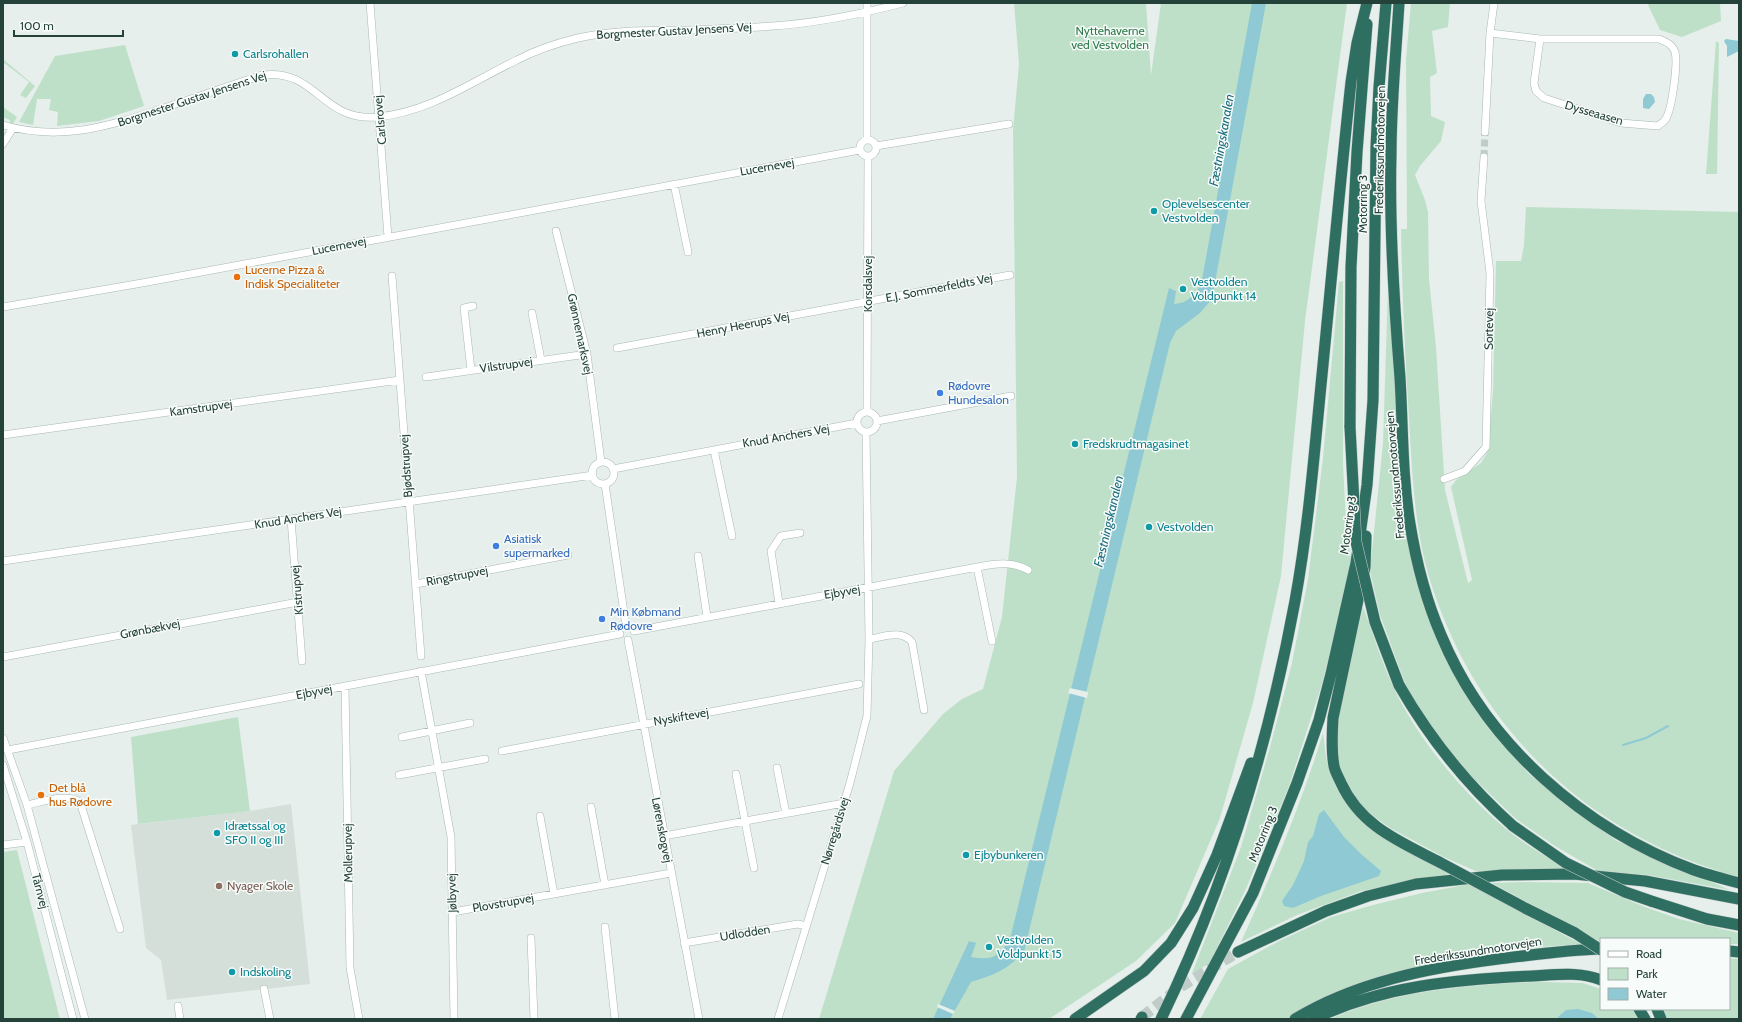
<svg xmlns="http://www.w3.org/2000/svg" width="1742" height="1022" font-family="Cabin,sans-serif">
<rect width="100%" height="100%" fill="#e6efeb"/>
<path fill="#d4dfda" d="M 291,804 L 310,984 L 167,1000 L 161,960 L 146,948 L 131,825 L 250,811 Z"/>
<path fill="#bfe0c8" d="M 1014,3 L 1146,3 L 1151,75 L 1161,3 L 1347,3 L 1305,321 L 1281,576 L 1253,703 L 1220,818 L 1175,923 L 1136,961 L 1049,1019 L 819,1019 L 894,771 L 943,714 L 962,699 L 983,689 L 1002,617 L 1017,477 L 1013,130 L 1019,64 Z
M 1411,3 L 1450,3 L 1448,27 L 1432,31 L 1437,73 L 1430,77 L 1431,116 L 1445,122 L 1441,141 L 1420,166 L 1415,175 L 1425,200 L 1428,212 L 1429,279 L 1436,347 L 1445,490 L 1468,583 L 1472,580 L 1451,487 L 1456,480 L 1481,463 L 1488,451 L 1493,390 L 1496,261 L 1521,261 L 1524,245 L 1526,207 L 1739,212 L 1739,877 C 1587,835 1475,728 1429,577 C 1414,526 1412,471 1409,418 C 1405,355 1402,292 1401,229 L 1407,229 L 1406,59 Z
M 1650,3 L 1720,3 L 1721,21 L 1682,37 L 1660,30 L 1648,5 Z
M 1716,41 L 1719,43 L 1717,174 L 1706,174 Z
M 125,45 L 144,106 L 99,121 L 57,126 L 58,112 L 49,110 L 51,99 L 37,99 L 33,125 L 19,122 L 55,56 Z
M 3,59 L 35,86 L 26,98 L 20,95 L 29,82 L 3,62 Z
M 3,107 L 17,117 L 12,125 L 10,124 L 10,120 L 3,117 Z
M 1343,281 L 1343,464 L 1346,523 L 1351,559 L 1340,616 L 1322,684 L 1289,786 L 1246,889 L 1209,964 L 1192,973 L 1241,847 L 1270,747 L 1292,663 L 1308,579 L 1323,458 L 1339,282 Z
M 1388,289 L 1405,522 L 1456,677 L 1474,708 L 1528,773 L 1572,810 L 1617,841 L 1730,890 L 1648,875 L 1598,871 L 1555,846 L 1516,819 L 1471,776 L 1442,743 L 1420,711 L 1405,683 L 1380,615 L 1370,571 L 1383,443 Z
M 1363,607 C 1373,633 1381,661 1393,686 C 1416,738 1470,802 1515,836 C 1531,848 1549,858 1566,869 L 1480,873 L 1444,857 L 1390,828 L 1360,806 L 1345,781 L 1338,762 L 1337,720 Z
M 238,717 L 250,811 L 138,824 L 131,737 Z
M 1323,733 C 1325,744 1325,756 1328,766 C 1345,826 1401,847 1450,874 L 1361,891 L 1297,915 L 1241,942 C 1272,873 1301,805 1323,733 Z
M 17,850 L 60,1019 L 3,1019 L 3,852 Z
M 1522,882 L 1588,883 L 1645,907 L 1679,919 L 1739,933 L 1739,944 L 1729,944 L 1729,939 L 1601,939 L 1601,942 L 1492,883 Z
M 1470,884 L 1581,944 L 1501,950 L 1430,963 L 1341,990 L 1286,1019 L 1200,1019 L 1228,969 L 1279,941 L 1331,917 L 1373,905 L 1422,893 Z
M 1729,958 L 1739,959 L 1739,1019 L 1667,1019 L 1663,1009 L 1729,1009 Z
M 1540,982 L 1583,983 L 1601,989 L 1601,1009 L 1632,1009 L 1638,1019 L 1330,1019 C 1397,990 1468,985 1540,982 Z"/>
<path fill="#8ec9d4" d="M 1252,3 L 1266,3 L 1212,299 L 1200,313 L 1176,331 L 1170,343 L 1024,952 C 1007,970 994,975 971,982 L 950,1019 L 933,1019 L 969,941 L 976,943 L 971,957 C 993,961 999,956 1010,939 L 1169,288 L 1176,291 L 1174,304 C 1188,303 1193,296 1201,285 Z
M 1726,39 L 1739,41 L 1739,51 L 1727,57 L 1727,46 L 1724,41 Z
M 1646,94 L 1651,94 L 1654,97 L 1655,102 L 1649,109 L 1643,108 L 1643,99 Z
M 1324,810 L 1344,837 L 1361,854 L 1381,871 L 1379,876 L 1321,896 L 1293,908 L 1284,906 L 1282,901 L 1293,885 L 1304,861 L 1308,842 L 1313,836 L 1319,814 Z
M 1578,1009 L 1592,1013 L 1599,1019 L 1558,1019 L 1558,1017 L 1566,1010 Z"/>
<path fill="#e6efeb" d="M 1070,688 L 1088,692 L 1087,698 L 1068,693 Z
M 938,1004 L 955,1011 L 953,1014 L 937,1007 Z"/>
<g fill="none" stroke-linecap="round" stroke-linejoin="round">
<path stroke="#8ec9d4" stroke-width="2" d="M 1623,745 L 1646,738 L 1668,726"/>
<path stroke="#bfccc8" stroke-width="7" stroke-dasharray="7 3.5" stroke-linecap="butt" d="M 1484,157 L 1485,132"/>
<path stroke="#bfccc8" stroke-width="11" stroke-dasharray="11 5.5" stroke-linecap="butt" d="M 1142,1017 L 1180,987 L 1238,952"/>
<g stroke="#a8b8b2" stroke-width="8">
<path id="minor" d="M 370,3 L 388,237
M 1490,33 L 1540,39 L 1659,39 C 1666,42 1672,44 1675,52 C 1678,63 1672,111 1665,120 C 1664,122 1660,124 1658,126 L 1621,123 L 1544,98 L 1536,91 L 1534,83 L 1540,39
M 3,125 C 61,142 109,126 164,108 C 196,97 229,86 262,75 C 317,68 321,122 377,117 C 430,112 471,82 517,60 C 536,50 557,43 578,38 C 615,29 654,31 692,30 C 719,29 746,28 773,26 C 817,23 861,14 903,3
M 1485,132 L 1490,33 L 1494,3
M 867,139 L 867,3
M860 148a8 8 0 1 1 16 0a8 8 0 1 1-16 0Z
M 3,144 L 13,128
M 876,146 L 1009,124
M 674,184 L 688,252
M 556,231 L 587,354 L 601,462
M 392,276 L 421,656
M 3,307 L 142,283 L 860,150
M 532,313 L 541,360
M 617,348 L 1010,275
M 471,370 L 464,308 L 473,306
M 426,377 L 587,354
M 867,412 L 868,156
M857 422a10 10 0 1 1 20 0a10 10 0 1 1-20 0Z
M 877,421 L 1011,396
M 3,435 L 400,380
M 714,450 L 732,536
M592 473a11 11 0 1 1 22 0a11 11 0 1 1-22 0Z
M 613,469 L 857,423
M 1444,479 L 1465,471 L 1486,447 L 1490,273 L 1481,201 L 1484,157
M 605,484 L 626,626
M 291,519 L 302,661
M 698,556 L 707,617
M 3,561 L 593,475
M 977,567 L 992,641
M 416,584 L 568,555
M 779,603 L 771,551 L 781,536 L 800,533
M 634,631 L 983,566 C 1000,563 1013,562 1028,570
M 869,639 C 884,637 901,629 912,642 L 924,710
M 628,640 L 699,1019
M 3,657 L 298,602
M 421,671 L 451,837 L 454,1019
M 345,686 L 350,968 L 359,1019
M 402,737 L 470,723
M 3,738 L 27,805 L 85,1019
M 8,750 L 620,634
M 502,751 L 859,684
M 3,765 L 27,842 L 73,1019
M 777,768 L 786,814
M 736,774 L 754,868
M 399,775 L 485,759
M 27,805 C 42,802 66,793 80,802 L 120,929
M 591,807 L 605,885
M 540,816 L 554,894
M 664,836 L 844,803
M 3,845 L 27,842
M 453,912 L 671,873
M 605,927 L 615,1019
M 531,938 L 534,1019
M 684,943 L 798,924 L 806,926
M 264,989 L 270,1019
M 178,1006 L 180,1019
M 778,1019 L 850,783 L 867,716 L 869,639 L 866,432"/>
</g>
<g stroke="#c2cac8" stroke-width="12">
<path id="highway" d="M 1399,3 C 1396,53 1391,104 1391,154 C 1389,229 1394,304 1400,378 C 1403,427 1402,476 1410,524 C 1416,561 1426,600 1441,635 C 1486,744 1584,829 1694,870 C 1708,875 1724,879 1739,883
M 1350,427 L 1351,267 L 1357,152 L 1367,24
M 1366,536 L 1365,567 L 1333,718 C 1332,734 1331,750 1334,766 C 1335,772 1339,778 1341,783 C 1361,827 1401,842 1441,863
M 1399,685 C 1430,739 1467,785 1513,826
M 1651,901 L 1707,919 L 1739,925
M 1525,908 L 1575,933
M 1729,951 L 1739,952
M 1238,952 L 1326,911 L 1368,896 L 1416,884 L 1502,875 L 1574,874 L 1645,881 L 1739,899
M 1639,1009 L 1645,1019
M 1657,1009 L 1661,1019
M 1075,1019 L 1144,971 L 1171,943 L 1193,908 L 1217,855 L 1251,763
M 1141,1019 L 1142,1017
M 1161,1019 C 1225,887 1268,746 1295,601 C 1308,530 1314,457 1321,385 C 1331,284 1340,183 1351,82 L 1357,43 L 1367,3
M 1186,1019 L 1253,893 L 1297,783 L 1319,720 L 1331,674 L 1356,563 L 1367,485 L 1373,400 L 1376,147 L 1379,87 L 1386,3
M 1295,1019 C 1356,982 1428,968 1498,959 C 1532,955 1566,950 1601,949
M 1314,1019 C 1381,986 1458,979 1532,976 C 1554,975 1580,971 1601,980"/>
</g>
<use href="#minor" stroke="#fff" stroke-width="7"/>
<use href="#highway" stroke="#2f6f62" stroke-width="11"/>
<g stroke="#c2cac8" stroke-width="12" stroke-linecap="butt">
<path id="highway-bridge" d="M 1350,427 L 1356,542 L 1375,622 L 1399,685
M 1513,826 L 1566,863 L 1625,892 L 1651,901
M 1441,863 L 1525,908
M 1575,933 L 1601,950"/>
</g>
<use href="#highway-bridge" stroke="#2f6f62" stroke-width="11"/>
</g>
<g fill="#0f9aa8" stroke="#f7fbf9" stroke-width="1.5">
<circle cx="235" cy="54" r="4"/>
<circle cx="1154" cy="211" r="4"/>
<circle cx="1183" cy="289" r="4"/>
<circle cx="1075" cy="444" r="4"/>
<circle cx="1149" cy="527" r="4"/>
<circle cx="217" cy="833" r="4"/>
<circle cx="966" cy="855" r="4"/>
<circle cx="989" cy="947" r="4"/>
<circle cx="232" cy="972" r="4"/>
</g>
<g fill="#e8710a" stroke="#f7fbf9" stroke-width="1.5">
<circle cx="237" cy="277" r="4"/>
<circle cx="41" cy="795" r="4"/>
</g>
<g fill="#3f7fe0" stroke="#f7fbf9" stroke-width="1.5">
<circle cx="940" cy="393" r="4"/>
<circle cx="496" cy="546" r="4"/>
<circle cx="602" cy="619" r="4"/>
</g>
<circle fill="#8d6e63" stroke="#f7fbf9" stroke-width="1.5" cx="219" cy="886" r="4"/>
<g text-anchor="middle" stroke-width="3" stroke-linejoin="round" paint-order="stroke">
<g font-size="12" fill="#24423a" stroke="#f7fbf9">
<text transform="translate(674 31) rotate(-3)" y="4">Borgmester Gustav Jensens Vej</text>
<text transform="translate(192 99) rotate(-18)" y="4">Borgmester Gustav Jensens Vej</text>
<text transform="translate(1594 113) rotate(16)" y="4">Dysseaasen</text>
<text transform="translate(380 120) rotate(-95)" y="4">Carlsrovej</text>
<text transform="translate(1380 150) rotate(-89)" y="4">Frederikssundmotorvejen</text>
<text transform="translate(767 167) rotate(-10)" y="4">Lucernevej</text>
<text transform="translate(1363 204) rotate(-90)" y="4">Motorring 3</text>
<text transform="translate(339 246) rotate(-11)" y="4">Lucernevej</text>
<text transform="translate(868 284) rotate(-90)" y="4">Korsdalsvej</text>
<text transform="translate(939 288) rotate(-11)" y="4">E.J. Sommerfeldts Vej</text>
<text transform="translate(743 325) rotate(-11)" y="4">Henry Heerups Vej</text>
<text transform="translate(1489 329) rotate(-89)" y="4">Sortevej</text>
<text transform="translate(580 334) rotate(78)" y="4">Grønnemarksvej</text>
<text transform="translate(506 365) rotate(-8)" y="4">Vilstrupvej</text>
<text transform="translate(201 408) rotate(-8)" y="4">Kamstrupvej</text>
<text transform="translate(786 436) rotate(-10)" y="4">Knud Anchers Vej</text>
<text transform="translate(406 466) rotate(-94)" y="4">Bjødstrupvej</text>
<text transform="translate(1395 475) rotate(-95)" y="4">Frederikssundmotorvejen</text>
<text transform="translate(298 518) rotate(-9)" y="4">Knud Anchers Vej</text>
<text transform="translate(1348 525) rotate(-82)" y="4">Motorring 3</text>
<text transform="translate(457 576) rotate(-11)" y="4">Ringstrupvej</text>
<text transform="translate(297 590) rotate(-95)" y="4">Kistrupvej</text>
<text transform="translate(842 592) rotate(-10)" y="4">Ejbyvej</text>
<text transform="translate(150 629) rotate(-11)" y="4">Grønbækvej</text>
<text transform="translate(314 692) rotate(-11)" y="4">Ejbyvej</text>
<text transform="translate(681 717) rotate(-10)" y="4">Nyskiftevej</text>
<text transform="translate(662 830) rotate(79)" y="4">Lørenskogvej</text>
<text transform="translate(835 831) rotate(-73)" y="4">Nørregårdsvej</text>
<text transform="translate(1263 834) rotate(-68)" y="4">Motorring 3</text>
<text transform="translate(348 853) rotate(-91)" y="4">Mollerupvej</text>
<text transform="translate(40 891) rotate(76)" y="4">Tårnvej</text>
<text transform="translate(452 893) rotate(-92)" y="4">Jølbyvej</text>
<text transform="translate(503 903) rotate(-10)" y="4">Plovstrupvej</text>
<text transform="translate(745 933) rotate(-9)" y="4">Udlodden</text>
<text transform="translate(1478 951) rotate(-9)" y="4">Frederikssundmotorvejen</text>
</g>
<g font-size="12" fill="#2d7a4b" stroke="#f7fbf9">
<text x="1110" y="35">Nyttehaverne<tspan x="1110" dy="14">ved Vestvolden</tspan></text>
</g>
<g font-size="12" fill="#0d838f" stroke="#f7fbf9" text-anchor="start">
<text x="243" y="58">Carlsrohallen</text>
<text x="1162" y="208">Oplevelsescenter<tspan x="1162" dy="14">Vestvolden</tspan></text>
<text x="1191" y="286">Vestvolden<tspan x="1191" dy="14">Voldpunkt 14</tspan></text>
<text x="1083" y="448">Fredskrudtmagasinet</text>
<text x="1157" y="531">Vestvolden</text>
<text x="225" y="830">Idrætssal og<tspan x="225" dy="14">SFO II og III</tspan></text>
<text x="974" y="859">Ejbybunkeren</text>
<text x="997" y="944">Vestvolden<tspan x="997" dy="14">Voldpunkt 15</tspan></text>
<text x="240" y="976">Indskoling</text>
</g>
<g font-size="12" fill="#c56008" stroke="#f7fbf9" text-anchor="start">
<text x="245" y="274">Lucerne Pizza &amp;<tspan x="245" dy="14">Indisk Specialiteter</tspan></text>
<text x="49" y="792">Det blå<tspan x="49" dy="14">hus Rødovre</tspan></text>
</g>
<g font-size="12" fill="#366cbe" stroke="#f7fbf9" text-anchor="start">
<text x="948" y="390">Rødovre<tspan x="948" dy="14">Hundesalon</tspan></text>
<text x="504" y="543">Asiatisk<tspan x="504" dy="14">supermarked</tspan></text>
<text x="610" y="616">Min Købmand<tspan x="610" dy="14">Rødovre</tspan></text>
</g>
<g font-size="12" fill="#785e54" stroke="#f7fbf9" text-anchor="start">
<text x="227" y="890">Nyager Skole</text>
</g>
<g font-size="13" font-style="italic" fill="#1c6f80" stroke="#f7fbf9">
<text transform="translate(1221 140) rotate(-80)" y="5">Fæstningskanalen</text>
<text transform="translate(1108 521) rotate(-77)" y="5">Fæstningskanalen</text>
</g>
</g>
<rect width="1742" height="1022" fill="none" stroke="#24423a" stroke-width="8"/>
<rect x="1600" y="938" width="130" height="72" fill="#f7fbf9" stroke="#a3b1ad"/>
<rect x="1608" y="951" width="20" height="6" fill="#ffffff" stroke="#a3b1ad"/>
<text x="1636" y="958" font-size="12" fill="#24423a">Road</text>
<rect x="1608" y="968" width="20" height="12" fill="#bfe0c8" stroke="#a3b1ad"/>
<text x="1636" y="978" font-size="12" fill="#24423a">Park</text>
<rect x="1608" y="988" width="20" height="12" fill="#8ec9d4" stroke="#a3b1ad"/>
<text x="1636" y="998" font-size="12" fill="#24423a">Water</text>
<path d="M14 30v6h109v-6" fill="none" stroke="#24423a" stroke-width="2"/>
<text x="20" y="30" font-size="12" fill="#24423a" stroke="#f7fbf9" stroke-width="3" paint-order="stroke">100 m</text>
</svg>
